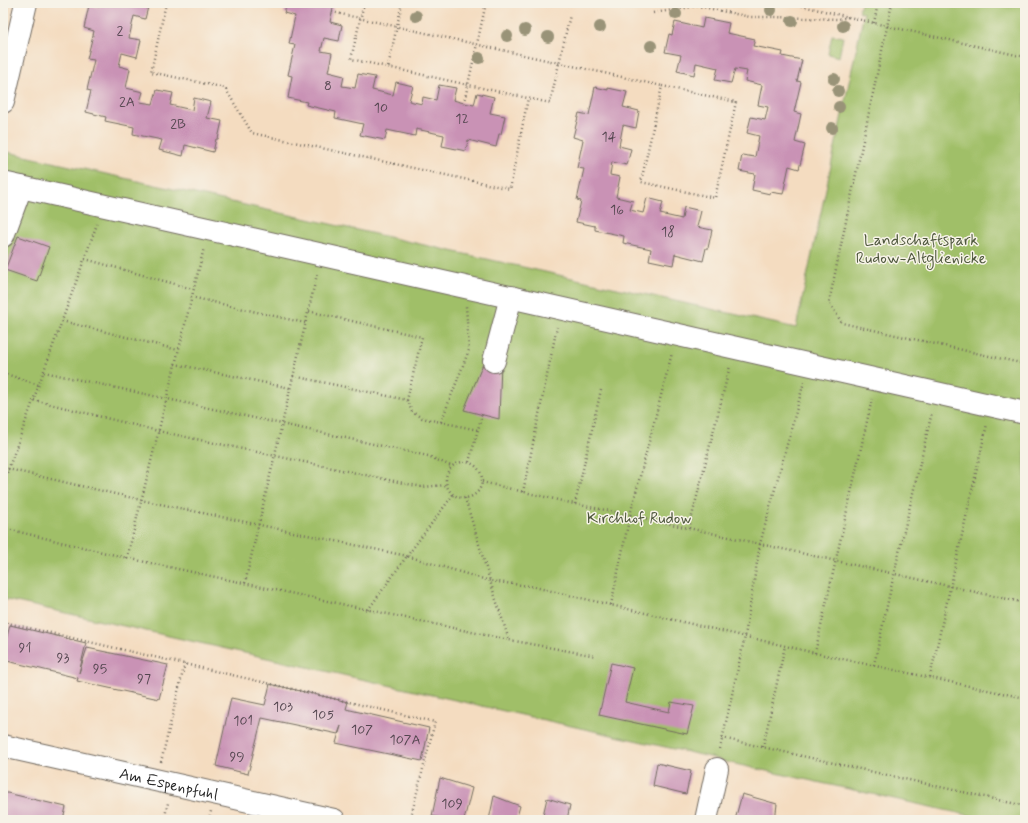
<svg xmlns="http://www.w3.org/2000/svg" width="1028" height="823" font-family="Mynerve,sans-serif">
<rect width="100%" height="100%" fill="#f7f3e8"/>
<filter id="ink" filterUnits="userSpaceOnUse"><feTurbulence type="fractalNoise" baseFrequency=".025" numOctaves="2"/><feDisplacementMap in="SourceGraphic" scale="8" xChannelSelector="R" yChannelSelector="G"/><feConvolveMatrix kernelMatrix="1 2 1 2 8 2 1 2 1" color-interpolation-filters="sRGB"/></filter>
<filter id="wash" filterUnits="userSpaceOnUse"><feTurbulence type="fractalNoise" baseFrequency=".012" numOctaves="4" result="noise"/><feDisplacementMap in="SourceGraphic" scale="16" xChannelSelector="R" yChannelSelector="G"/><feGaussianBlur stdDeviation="0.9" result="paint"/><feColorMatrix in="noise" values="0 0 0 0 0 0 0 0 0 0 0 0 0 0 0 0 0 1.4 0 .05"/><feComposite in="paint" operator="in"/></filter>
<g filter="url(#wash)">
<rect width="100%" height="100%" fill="#f4dcc0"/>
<path fill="#a0bf67" stroke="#667549" d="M 861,3 L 1025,3 L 1025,820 L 990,820 L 726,762 L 710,757 L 3,599 L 3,151 L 796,328 L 864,13 L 859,12 Z
M 832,35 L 843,37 L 839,57 L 828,54 Z"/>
<g id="blocks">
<path fill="#c992b5" d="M 100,3 L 149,3 L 145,19 L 134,16 L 129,38 L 141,40 L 137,57 L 122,53 L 119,66 L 130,69 L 126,88 L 143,92 L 140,102 L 153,104 L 157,90 L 173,93 L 170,105 L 192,110 L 194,98 L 211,102 L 207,118 L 222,121 L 218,139 L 216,139 L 213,152 L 185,145 L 183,156 L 159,150 L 162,140 L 133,134 L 134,127 L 105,121 L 106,117 L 86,112 L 91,91 L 87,90 L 94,60 L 87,59 L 94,31 L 84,28 L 89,5 L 99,7 Z
M 287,3 L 334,3 L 330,22 L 342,25 L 339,41 L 324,38 L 321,51 L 332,53 L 328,72 L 344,76 L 342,86 L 355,88 L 358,74 L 375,77 L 372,90 L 393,95 L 396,82 L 413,86 L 409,101 L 422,104 L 423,97 L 436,100 L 439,85 L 456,88 L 453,100 L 464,103 L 474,105 L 477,93 L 494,97 L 490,113 L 505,116 L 501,134 L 499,134 L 496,147 L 468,140 L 466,151 L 442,146 L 444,135 L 416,129 L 415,136 L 387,130 L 385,140 L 360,135 L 363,124 L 335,118 L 336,112 L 306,105 L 307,102 L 288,98 L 292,76 L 288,75 L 295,45 L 289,44 L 295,16 L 284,13 Z
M 704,18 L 729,23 L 727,33 L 755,39 L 753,46 L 783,52 L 782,56 L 802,60 L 797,81 L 801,82 L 794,112 L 801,114 L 795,142 L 805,145 L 799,169 L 789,166 L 783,194 L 770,192 L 770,194 L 752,190 L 755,174 L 739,171 L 742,155 L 755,157 L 759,136 L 747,133 L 751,117 L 765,120 L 768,107 L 758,105 L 762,85 L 745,81 L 747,71 L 735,69 L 731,83 L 715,80 L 718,68 L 696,63 L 694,75 L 677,71 L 681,55 L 665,52 L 669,34 L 672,35 L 675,22 L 702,28 Z
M 595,87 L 608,90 L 608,88 L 627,92 L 623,107 L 639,111 L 636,128 L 623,125 L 619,146 L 631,149 L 627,165 L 612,162 L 610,175 L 620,177 L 616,197 L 633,201 L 630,210 L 643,213 L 647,198 L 663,202 L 660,214 L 682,219 L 684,207 L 701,211 L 697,227 L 712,230 L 708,248 L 706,248 L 703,261 L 675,254 L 673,265 L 649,260 L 651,249 L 623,243 L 624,236 L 595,230 L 595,226 L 576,222 L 581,201 L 577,200 L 584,169 L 577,168 L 583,140 L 573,137 L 579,113 L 589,115 Z
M 18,236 L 49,247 L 37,281 L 5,270 Z
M 485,359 L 501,363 L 499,419 L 464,410 Z
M 10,625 L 86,643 L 79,673 L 87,648 L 168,665 L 159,699 L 77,681 L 78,678 L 3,660 L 3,652 Z
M 611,663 L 633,668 L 625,702 L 669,712 L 671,702 L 694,706 L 687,734 L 599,715 Z
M 270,684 L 348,702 L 346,709 L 429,728 L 422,761 L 336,743 L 341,726 L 338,734 L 262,718 L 248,774 L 216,766 L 231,698 L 265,705 Z
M 657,763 L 691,771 L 686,794 L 653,786 Z
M 440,778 L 472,788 L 464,820 L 449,820 L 432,816 Z
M 3,792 L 66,807 L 63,820 L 3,820 Z
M 742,794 L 777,804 L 775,820 L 735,820 Z
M 494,796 L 520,806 L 516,820 L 489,820 Z
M 547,798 L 570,805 L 567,820 L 542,820 Z"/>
</g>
</g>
<g filter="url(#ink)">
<use href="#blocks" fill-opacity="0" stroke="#71695f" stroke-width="1"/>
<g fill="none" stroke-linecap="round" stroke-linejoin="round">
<g stroke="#71695f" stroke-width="24">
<g id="minor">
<path d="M 3,102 L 26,3"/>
<path d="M 3,183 L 1025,413"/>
<path d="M 3,236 L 21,187"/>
<path d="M 494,361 L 511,297"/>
<path id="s1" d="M 3,746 L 334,820"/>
<path d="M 706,820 L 717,769"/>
</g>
</g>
<path stroke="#71695f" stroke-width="2.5" stroke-dasharray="1 3" stroke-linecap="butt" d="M 166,3 L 151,72 L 225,88 L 252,133 L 510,189 L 528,98
M 364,3 L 351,59 L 550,103 L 570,15
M 790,3 L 874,23 L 1025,57
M 892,3 L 829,302 L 842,323 L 1025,364
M 332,12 L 662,86
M 653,13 L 698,6 L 750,17 L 775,17 L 839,19 L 849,17
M 874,23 L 878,3
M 388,67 L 402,3
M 662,86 L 736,102 L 715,198 L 641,182 Z
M 464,103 L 486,3
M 85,259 L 193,289
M 191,297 L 305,323
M 62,321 L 178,350
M 175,364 L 290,388
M 44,372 L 428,456 L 451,466
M 3,373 L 39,385
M 293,376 L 407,400 L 422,337 L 308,311
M 34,400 L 158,431 L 422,487 L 446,485
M 407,400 L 412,412 L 422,418 L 478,430
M 441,422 L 469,350 L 466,306
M446 480a18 18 0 1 1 36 0a18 18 0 1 1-36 0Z
M 469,462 L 482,415
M 8,469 L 141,500 L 407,556 L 453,495
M 482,482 L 575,504 L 630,515 L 1025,603
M 3,484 L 97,224
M 523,492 L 557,327
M 465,498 L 490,581 L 530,586 L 815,653 L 1025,698
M 575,504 L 601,390
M 3,528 L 127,558 L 509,640
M 689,528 L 730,366
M 127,558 L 204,248
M 245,583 L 317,274
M 611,605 L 630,515 L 672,353
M 368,610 L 407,556 L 490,581 L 509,640 L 596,656
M 3,622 L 435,722 L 410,820
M 815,653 L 872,399
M 874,665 L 894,574 L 932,412
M 930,677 L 987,424
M 722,738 L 1025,806
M 763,747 L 785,646
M 720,749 L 745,636 L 760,544 L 804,382
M 161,762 L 185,663
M 164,820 L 168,803
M 209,820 L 211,811"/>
<use href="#minor" stroke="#fff" stroke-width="22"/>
</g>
<g fill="#999378">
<circle cx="771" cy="10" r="6"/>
<circle cx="676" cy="14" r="6"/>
<circle cx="416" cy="16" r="6"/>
<circle cx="792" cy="21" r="6"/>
<circle cx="843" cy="26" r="6"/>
<circle cx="600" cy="27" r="6"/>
<circle cx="525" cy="30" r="6"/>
<circle cx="507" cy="36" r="6"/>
<circle cx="548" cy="37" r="6"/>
<circle cx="651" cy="46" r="6"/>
<circle cx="479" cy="58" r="6"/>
<circle cx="834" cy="79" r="6"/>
<circle cx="838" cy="91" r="6"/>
<circle cx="839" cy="107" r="6"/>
<circle cx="832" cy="128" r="6"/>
</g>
</g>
<g text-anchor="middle" stroke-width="3" stroke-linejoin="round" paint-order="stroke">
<g font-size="14" fill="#52454e">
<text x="120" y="35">2</text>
<text x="328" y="90">8</text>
<text x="127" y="106">2A</text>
<text x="381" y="112">10</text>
<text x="462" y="123">12</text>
<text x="178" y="128">2B</text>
<text x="609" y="141">14</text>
<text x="617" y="214">16</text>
<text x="668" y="236">18</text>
<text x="25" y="652">91</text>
<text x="63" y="662">93</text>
<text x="100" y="673">95</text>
<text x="144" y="683">97</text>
<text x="283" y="711">103</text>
<text x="323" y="719">105</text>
<text x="243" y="725">101</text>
<text x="362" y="734">107</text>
<text x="405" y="744">107A</text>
<text x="237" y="761">99</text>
<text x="452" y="808">109</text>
</g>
<g font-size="16" fill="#4e573d" stroke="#f7f3e8">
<text x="921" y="245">Landschaftspark<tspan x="921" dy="18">Rudow-Altglienicke</tspan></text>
<text x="639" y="523">Kirchhof Rudow</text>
</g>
<g font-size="16" fill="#2b2b2b" stroke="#f7f3e8">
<text dy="6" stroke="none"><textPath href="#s1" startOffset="170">Am Espenpfuhl</textPath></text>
</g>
</g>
<rect width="1028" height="823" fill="none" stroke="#f7f3e8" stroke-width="16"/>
</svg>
